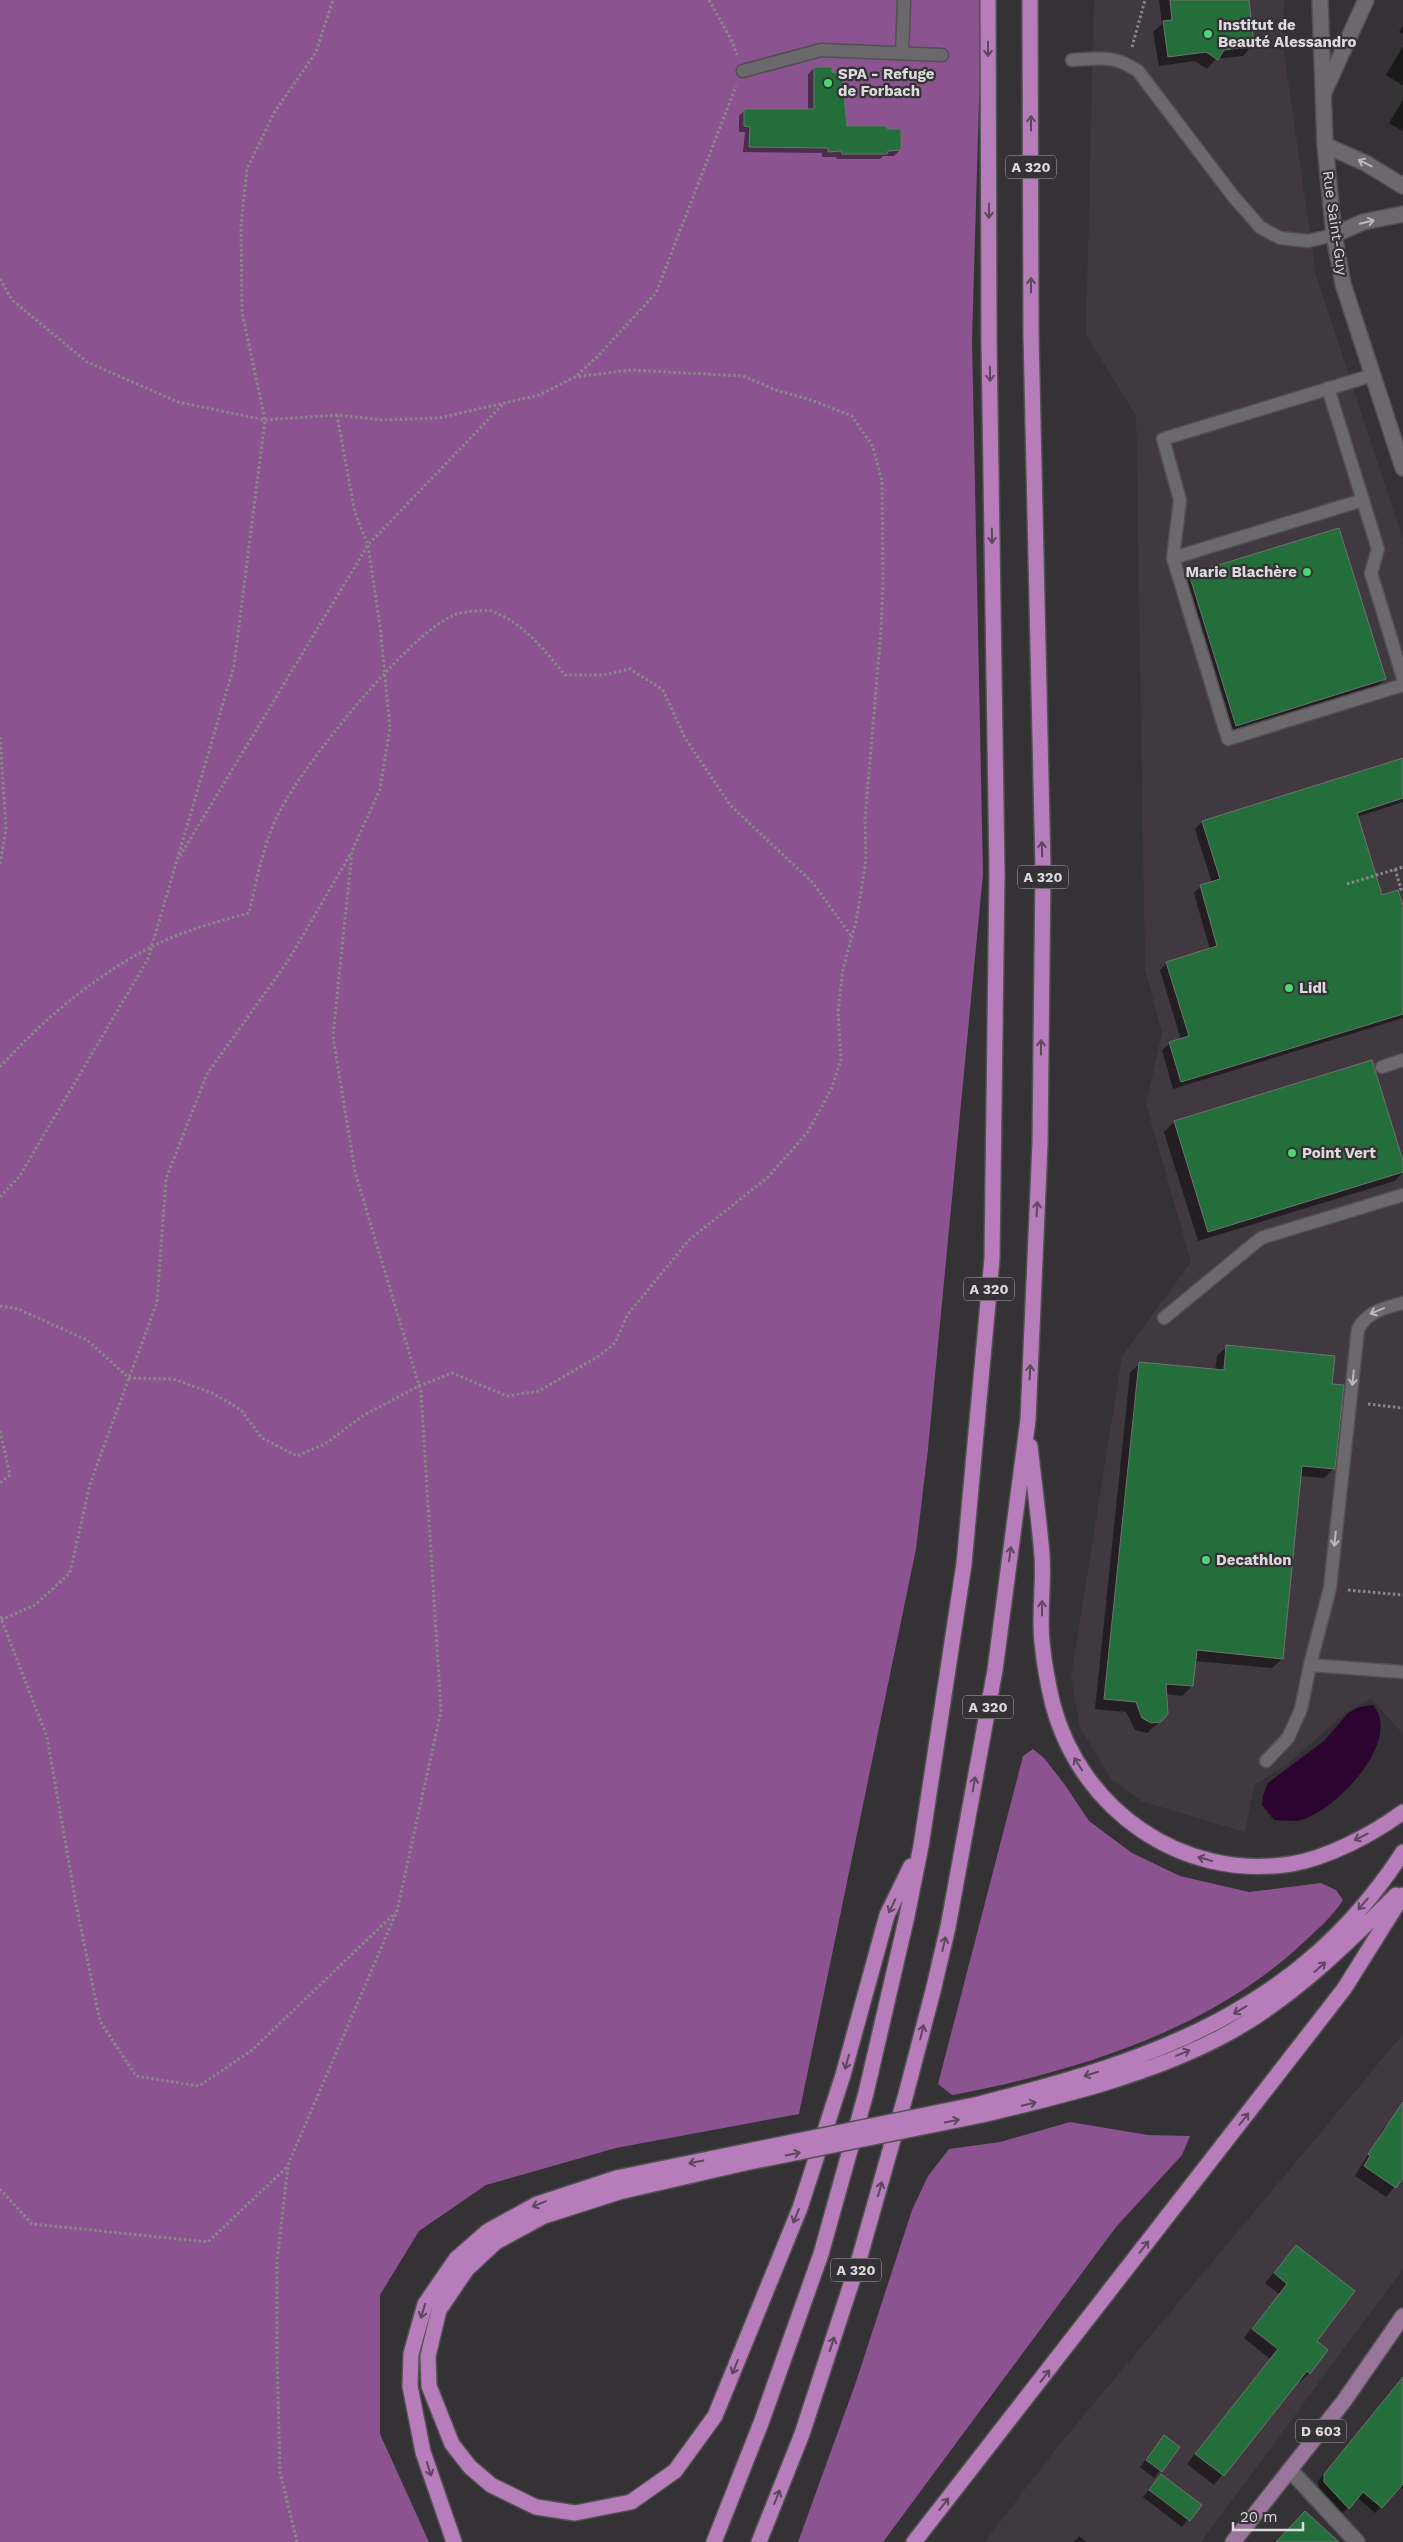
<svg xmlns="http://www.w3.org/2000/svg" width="1403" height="2542" font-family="'Work Sans',sans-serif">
<rect width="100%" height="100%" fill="#343234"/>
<path fill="#403940" d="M 1094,0 L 1284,0 L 1283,45 L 1316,275 L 1403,540 L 1403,1734 L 1371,1699 L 1346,1712 L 1288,1764 L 1254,1785 L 1245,1832 L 1141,1801 L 1112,1780 L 1080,1728 L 1071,1677 L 1122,1356 L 1191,1262 L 1146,1104 L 1162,1033 L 1145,969 L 1136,416 L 1086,334 Z
M 1403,2034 L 1403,2269 L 1201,2542 L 985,2542 L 1054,2451 Z"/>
<path fill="#8b538f" d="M 0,0 L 982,0 L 972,340 L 983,874 L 928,1449 L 916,1549 L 799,2114 L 616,2148 L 486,2185 L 419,2231 L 380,2295 L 380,2434 L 429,2542 L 0,2542 Z
M 1033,1749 L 1044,1758 L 1065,1785 L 1089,1821 L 1132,1853 L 1180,1876 L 1249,1892 L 1321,1883 L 1336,1890 L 1343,1900 C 1333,1916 1319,1928 1305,1941 C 1212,2030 1075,2072 952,2095 L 938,2084 L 1023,1756 Z
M 1070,2122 L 1148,2135 L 1190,2136 L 1182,2155 L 1116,2227 L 883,2542 L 798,2542 L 856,2382 L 912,2210 L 928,2176 L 949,2149 L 1000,2142 Z"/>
<path fill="#2c042f" d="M 1373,1705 C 1403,1740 1337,1810 1301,1820 C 1293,1822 1282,1820 1274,1820 L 1262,1805 L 1263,1795 L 1268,1783 L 1325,1740 L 1348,1713 L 1359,1707 Z"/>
<path fill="#0007" d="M 1159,0 L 1247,0 L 1252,46 L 1243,56 L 1216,59 L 1207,69 L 1195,61 L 1159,66 L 1153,32 L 1162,24 Z
M 1403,26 L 1403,34 L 1399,32 Z
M 1403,46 L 1403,85 L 1402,85 L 1386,75 Z
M 814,68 L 845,127 L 900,150 L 894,156 L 883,156 L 880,159 L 837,159 L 836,157 L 822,157 L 822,153 L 743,152 L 745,132 L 739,132 L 739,116 L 745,110 L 808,110 L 808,74 Z
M 1403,100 L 1403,131 L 1389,123 Z
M 1190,575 L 1385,679 L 1371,692 L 1223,738 L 1177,589 Z
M 1403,760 L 1403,802 L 1357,817 L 1381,897 L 1403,911 L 1403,1018 L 1173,1089 L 1162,1050 L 1170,1043 L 1181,1040 L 1160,970 L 1167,963 L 1210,950 L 1194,893 L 1201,886 L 1212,883 L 1195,829 L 1202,822 Z
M 1174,1122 L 1403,1165 L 1403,1172 L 1395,1181 L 1198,1241 L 1164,1132 Z
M 1227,1346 L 1331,1385 L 1334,1468 L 1324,1478 L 1300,1476 L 1282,1659 L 1272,1668 L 1194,1661 L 1192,1686 L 1182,1696 L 1166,1694 L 1168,1710 L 1163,1719 L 1147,1733 L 1135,1730 L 1126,1712 L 1095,1709 L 1130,1373 L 1140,1363 L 1215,1371 L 1217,1356 Z
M 1403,2111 L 1403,2176 L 1386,2197 L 1355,2176 L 1384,2128 Z
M 1296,2247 L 1315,2342 L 1309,2373 L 1300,2382 L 1298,2380 L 1214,2485 L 1187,2464 L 1270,2359 L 1244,2338 L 1279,2294 L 1265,2283 Z
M 1403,2381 L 1403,2490 L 1400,2486 L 1375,2513 L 1357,2497 L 1342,2514 L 1319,2488 L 1318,2481 L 1396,2386 Z
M 1164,2437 L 1178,2448 L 1154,2478 L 1140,2467 Z
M 1161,2476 L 1200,2505 L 1182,2527 L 1143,2497 Z
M 1079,2536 L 1086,2542 L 1074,2542 Z"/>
<path fill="#236e3a" stroke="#707371" d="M 1170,0 L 1249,0 L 1254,46 L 1224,50 L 1218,60 L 1206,52 L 1168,57 L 1163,21 L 1172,20 Z
M 814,67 L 832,67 L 832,72 L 842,73 L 847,126 L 886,126 L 888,129 L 901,129 L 901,150 L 888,151 L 887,154 L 842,154 L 841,151 L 828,152 L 828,148 L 749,147 L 750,127 L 744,126 L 744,109 L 814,109 Z
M 1339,528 L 1386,679 L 1236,726 L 1189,574 Z
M 1403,758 L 1403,798 L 1357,813 L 1382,895 L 1398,890 L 1403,906 L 1403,1014 L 1181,1082 L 1169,1042 L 1189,1036 L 1166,962 L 1217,946 L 1200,885 L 1220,879 L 1202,821 Z
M 1372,1060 L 1403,1161 L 1403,1172 L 1208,1232 L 1174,1121 Z
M 1226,1345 L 1335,1356 L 1332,1384 L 1344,1385 L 1335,1469 L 1302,1466 L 1283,1659 L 1197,1650 L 1193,1686 L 1166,1684 L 1168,1714 L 1161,1722 L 1151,1723 L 1142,1718 L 1136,1702 L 1104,1699 L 1139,1362 L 1224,1370 Z
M 1403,2102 L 1403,2178 L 1396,2188 L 1364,2166 L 1370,2156 L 1368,2154 Z
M 1296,2245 L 1355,2291 L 1317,2341 L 1328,2350 L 1310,2374 L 1307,2371 L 1224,2476 L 1195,2454 L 1278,2349 L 1252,2329 L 1287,2284 L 1274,2273 Z
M 1403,2377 L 1403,2484 L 1382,2508 L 1363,2492 L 1349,2509 L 1324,2482 L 1324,2474 Z
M 1164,2435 L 1180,2447 L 1162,2472 L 1146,2460 Z
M 1161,2474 L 1202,2505 L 1190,2521 L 1149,2490 Z
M 1305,2511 L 1339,2542 L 1276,2542 Z"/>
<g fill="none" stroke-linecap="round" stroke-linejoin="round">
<g stroke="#525052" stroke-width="15">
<path id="lane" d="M 902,53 L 904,0
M 1072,60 C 1101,58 1114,55 1138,71 L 1233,196 L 1260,227 L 1280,238 L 1308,241 L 1334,235
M 743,71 L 821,50 L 942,55
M 1373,375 L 1163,439 L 1180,500 L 1173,558 L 1228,739 L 1403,685
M 1328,388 L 1378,549 L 1371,573 L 1403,678
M 1173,558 L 1363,500
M 1382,1067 L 1403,1060
M 1164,1318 L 1261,1238 L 1403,1195
M 1310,1665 L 1330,1588 L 1358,1329 C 1368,1311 1384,1308 1403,1303
M 1266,1761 L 1288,1738 L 1301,1709 L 1310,1665 L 1403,1672"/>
</g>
<g stroke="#525052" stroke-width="18">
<path id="street" d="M 1320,0 L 1325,145 L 1334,235 L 1343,284 L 1403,468
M 1324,92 L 1366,0
M 1325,145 L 1367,164 L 1403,186
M 1334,235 L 1363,222 L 1403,214
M 1291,2471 L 1357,2542"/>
</g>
<g stroke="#525052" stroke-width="18">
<path id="primary" d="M 1233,2542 L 1344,2401 L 1403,2316"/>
</g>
<g stroke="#525052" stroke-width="18">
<path id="highway" d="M 1030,1446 C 1034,1482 1039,1519 1042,1555 C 1044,1584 1039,1613 1042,1642 C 1044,1662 1048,1685 1053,1705 C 1081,1810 1182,1881 1291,1864 C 1328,1858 1373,1834 1403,1812
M 979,2104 C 1153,2060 1300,2011 1403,1852
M 982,2115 C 1062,2096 1150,2075 1223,2036 C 1289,2001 1344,1947 1396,1895
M 745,2163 L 619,2192 L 544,2216 L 496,2242 L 467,2269 L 439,2310 L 428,2356 L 429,2386 L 452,2444 L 470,2467 L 491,2485 L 536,2507 L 575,2513 L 631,2502 L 675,2471 L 715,2416 L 800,2208 L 843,2075 L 887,1915 L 911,1866
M 454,2542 L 423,2452 L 410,2386 L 411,2354 L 425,2304 L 456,2259 L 488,2231 L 537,2204 L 616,2178 L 743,2152
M 714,2542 L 761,2423 L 821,2254 L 866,2093 L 907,1916 L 921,1846 L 964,1564 L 992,1259 L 997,873 L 989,340 L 988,0
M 759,2542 L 802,2434 L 858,2263 L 906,2094 L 933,1991 L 948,1927 L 995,1670 L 1028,1420 L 1040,1144 L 1043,869 L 1031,334 L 1030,0
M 914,2542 L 1344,1989 L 1403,1895"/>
</g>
<path stroke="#898789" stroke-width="3" stroke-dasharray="2.5 2.5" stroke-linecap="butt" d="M 709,0 L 731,39 L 737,55
M 1132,47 L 1145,0
M 0,279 L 12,300 L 87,362 L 178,402 L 265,420 L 337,415 L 383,420 L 439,418 L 539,395 L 575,377 L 597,357 L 656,293 L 736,86
M 0,737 L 6,828 L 0,865
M 180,856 L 368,545 L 503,404
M 1395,869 L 1401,889 L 1398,890
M 1347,884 L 1403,867
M 0,1067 C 44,1019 93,977 151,947 C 182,931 216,922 249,913 C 257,879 264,840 281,809 C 305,763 408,634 454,615 C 461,612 484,609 491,611 C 523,622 544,650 565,675 L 603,675 L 630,669 L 663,690 L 685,738 L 731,806 L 813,883 L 852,937
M 0,1197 L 19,1177 L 148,959 L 234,666 L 265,420 L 242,312 L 241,225 L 247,169 L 274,113 L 316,52 L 333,0
M 0,1306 L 18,1309 L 87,1340 L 129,1378 L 173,1379 L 212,1393 L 241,1410 L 262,1438 L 297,1456 L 325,1444 L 364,1415 L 419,1386 L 452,1373 L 507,1396 L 539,1391 L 599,1356 L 615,1343 L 628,1314 L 689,1240 L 768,1177 L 807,1133 L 831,1090 L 841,1060 L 838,1012 L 843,969 L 856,922 L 866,860 L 865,820 L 881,630 L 883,582 L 882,481 L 873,447 L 852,416 L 811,400 L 776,390 L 743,376 L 631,370 L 575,377
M 1368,1404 L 1403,1408
M 0,1431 L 10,1475 L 0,1483
M 1348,1590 L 1403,1595
M 0,1616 L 47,1737 L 77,1909 L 100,2021 L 136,2076 L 199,2086 L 251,2051 L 395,1913
M 1,1620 L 35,1605 L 70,1573 L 90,1484 L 157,1302 L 166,1179 L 207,1074 L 288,961 L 351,853
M 0,2189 L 32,2224 L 208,2242 L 288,2166
M 297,2542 L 280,2472 L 277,2357 L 277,2262 L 288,2165 L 397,1911 L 441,1711 L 421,1392 L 355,1172 L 333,1036 L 352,851 L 380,789 L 390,728 L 380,626 L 368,545 L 355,513 L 337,415"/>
<use href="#lane" stroke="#6c696c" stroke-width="12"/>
<use href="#street" stroke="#6c696c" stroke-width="15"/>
<use href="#primary" stroke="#99749b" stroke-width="15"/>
<use href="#highway" stroke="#b77cba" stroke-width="15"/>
<g stroke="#525052" stroke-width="18" stroke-linecap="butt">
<path id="highway-bridge" d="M 743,2152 L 979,2104
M 745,2163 L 982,2115"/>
</g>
<use href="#highway-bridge" stroke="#b77cba" stroke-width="15"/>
</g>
<defs><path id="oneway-shaft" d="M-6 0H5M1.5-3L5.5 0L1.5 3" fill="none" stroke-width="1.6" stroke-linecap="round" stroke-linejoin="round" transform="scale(1.25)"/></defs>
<g stroke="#5b485c">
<use href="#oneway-shaft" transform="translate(988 49) rotate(90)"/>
<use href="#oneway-shaft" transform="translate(1031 123) rotate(-90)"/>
<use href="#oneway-shaft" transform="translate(989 211) rotate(90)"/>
<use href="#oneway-shaft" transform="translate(1031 285) rotate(-90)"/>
<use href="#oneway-shaft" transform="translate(990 374) rotate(89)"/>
<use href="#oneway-shaft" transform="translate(992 536) rotate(89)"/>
<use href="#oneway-shaft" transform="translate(1042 849) rotate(-91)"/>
<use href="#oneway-shaft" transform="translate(1041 1047) rotate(-90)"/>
<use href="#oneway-shaft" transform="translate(1037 1209) rotate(-87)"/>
<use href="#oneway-shaft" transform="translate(1030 1372) rotate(-87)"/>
<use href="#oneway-shaft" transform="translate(1010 1554) rotate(-82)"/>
<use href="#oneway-shaft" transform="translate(1042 1608) rotate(-90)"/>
<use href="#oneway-shaft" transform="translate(1078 1764) rotate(-123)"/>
<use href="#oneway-shaft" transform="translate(974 1784) rotate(-80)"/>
<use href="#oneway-shaft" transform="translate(1361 1837) rotate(154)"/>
<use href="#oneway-shaft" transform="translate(1205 1859) rotate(-164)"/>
<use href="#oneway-shaft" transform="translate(1363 1904) rotate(131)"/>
<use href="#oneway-shaft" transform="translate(892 1906) rotate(116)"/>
<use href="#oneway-shaft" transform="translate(944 1944) rotate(-77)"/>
<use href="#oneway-shaft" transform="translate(1320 1967) rotate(-41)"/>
<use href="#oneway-shaft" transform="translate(1240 2010) rotate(149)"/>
<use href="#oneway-shaft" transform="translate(922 2032) rotate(-76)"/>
<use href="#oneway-shaft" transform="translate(1183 2053) rotate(-23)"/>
<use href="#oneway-shaft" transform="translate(847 2062) rotate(105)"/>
<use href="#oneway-shaft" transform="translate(1091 2074) rotate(163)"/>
<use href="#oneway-shaft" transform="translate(1029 2104) rotate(-14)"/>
<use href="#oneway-shaft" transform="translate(1244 2119) rotate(-52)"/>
<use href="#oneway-shaft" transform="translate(952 2121) rotate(-11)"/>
<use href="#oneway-shaft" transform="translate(793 2154) rotate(-11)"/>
<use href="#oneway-shaft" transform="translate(696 2162) rotate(168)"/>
<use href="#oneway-shaft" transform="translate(880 2189) rotate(-74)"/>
<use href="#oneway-shaft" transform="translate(539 2204) rotate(158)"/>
<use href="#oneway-shaft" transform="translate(796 2216) rotate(112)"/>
<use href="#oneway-shaft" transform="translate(1144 2247) rotate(-52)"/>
<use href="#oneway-shaft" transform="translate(423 2311) rotate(107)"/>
<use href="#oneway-shaft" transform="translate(832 2344) rotate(-72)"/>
<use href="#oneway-shaft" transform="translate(735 2367) rotate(112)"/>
<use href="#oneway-shaft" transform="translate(1045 2376) rotate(-52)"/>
<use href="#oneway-shaft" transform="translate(429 2469) rotate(72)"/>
<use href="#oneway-shaft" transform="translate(777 2497) rotate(-68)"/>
<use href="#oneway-shaft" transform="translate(944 2504) rotate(-52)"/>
</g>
<g stroke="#bab8ba">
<use href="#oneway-shaft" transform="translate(1365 163) rotate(-153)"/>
<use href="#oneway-shaft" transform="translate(1367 222) rotate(-14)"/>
<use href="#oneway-shaft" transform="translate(1377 1311) rotate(157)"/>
<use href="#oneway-shaft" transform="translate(1353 1378) rotate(96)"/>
<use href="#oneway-shaft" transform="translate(1335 1539) rotate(96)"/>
</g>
<g fill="#4dd676" stroke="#343234" stroke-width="2">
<circle cx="1208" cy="34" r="5"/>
<circle cx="828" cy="83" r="5"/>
<circle cx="1307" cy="572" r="5"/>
<circle cx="1289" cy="988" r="5"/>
<circle cx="1292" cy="1153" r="5"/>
<circle cx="1206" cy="1560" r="5"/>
</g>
<g text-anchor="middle" stroke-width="4.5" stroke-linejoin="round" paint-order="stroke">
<g fill="#343234" stroke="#aaa8aa" stroke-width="1">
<rect x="1006" y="155.5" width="50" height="23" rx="4"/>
<rect x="1018" y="865.5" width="50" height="23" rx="4"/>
<rect x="964" y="1277.5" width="50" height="23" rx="4"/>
<rect x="963" y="1695.5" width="50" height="23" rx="4"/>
<rect x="831" y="2258.5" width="50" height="23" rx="4"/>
<rect x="1296" y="2419.5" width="50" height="23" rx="4"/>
</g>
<g font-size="14" font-weight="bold" fill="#dcdadc">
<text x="1031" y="172">A 320</text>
<text x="1043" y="882">A 320</text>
<text x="989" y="1294">A 320</text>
<text x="988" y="1712">A 320</text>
<text x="856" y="2275">A 320</text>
<text x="1321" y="2436">D 603</text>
</g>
<g font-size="15" font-weight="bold" fill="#dcdadc" stroke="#343234" text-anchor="start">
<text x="1218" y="30">Institut de<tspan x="1218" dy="17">Beauté Alessandro</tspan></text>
<text x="838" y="79">SPA - Refuge<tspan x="838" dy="17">de Forbach</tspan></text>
<text x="1297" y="577" text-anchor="end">Marie Blachère</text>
<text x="1299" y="993">Lidl</text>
<text x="1302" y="1158">Point Vert</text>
<text x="1216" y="1565">Decathlon</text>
</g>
<g font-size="15" fill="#dcdadc" stroke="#343234">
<text transform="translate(1335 223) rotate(82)" y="5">Rue Saint-Guy</text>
</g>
</g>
<path d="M1233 2522v8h70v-8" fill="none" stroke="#dcdadc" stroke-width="2.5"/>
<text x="1240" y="2522" font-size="15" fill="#dcdadc" stroke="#343234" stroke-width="4" paint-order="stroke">20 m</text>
</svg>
